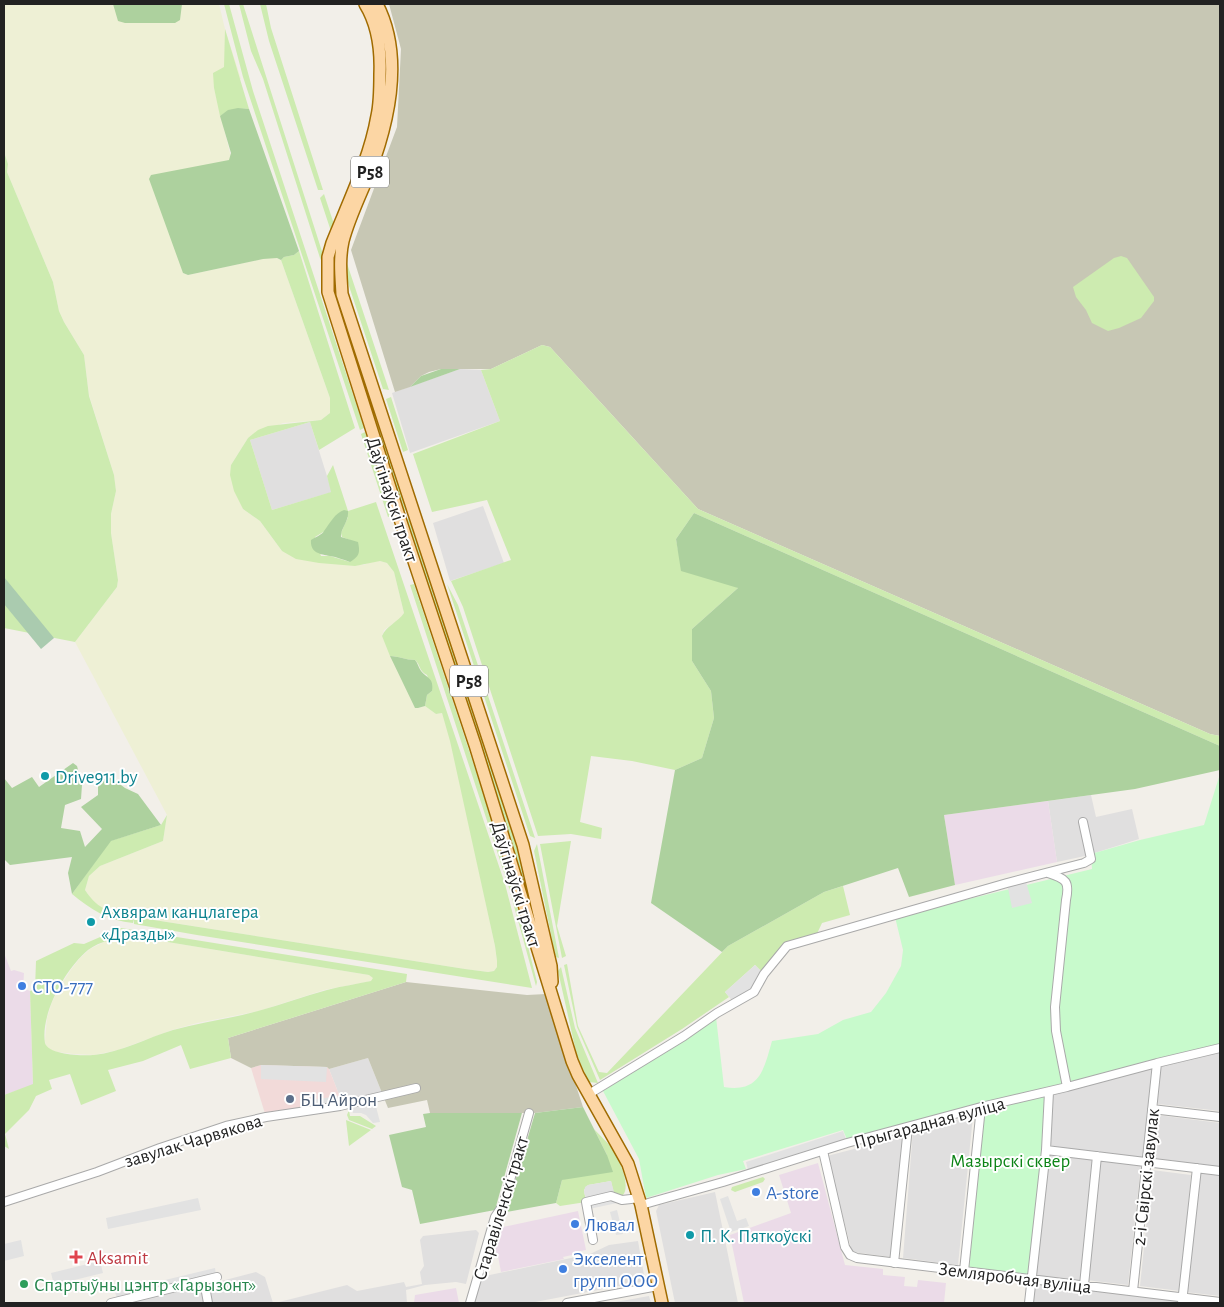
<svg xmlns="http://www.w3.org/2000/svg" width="1224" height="1307" font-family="'Alegreya Sans',sans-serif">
<rect width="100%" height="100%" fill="#f2efe9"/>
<path fill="#e0dfdf" d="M 460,369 L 481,370 L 500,421 L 410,453 L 392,393 Z
M 310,422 L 332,492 L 272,510 L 250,440 Z
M 483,506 L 504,563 L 450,581 L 433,523 Z
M 1091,795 L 1096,817 L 1132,809 L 1139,839 L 1085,856 L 1057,862 L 1048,801 Z
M 1220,1048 L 1220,1111 L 1158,1104 L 1157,1068 L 1147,1161 L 1093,1156 L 1084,1285 L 1182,1297 L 1182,1303 L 1029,1303 L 1049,1092 Z
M 368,1058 L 382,1093 L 342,1102 L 329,1069 Z
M 1157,1115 L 1220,1123 L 1220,1167 L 1153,1158 Z
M 973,1116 L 958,1265 L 903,1258 L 913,1130 Z
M 904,1136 L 892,1257 L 852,1252 L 827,1156 Z
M 1099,1160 L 1141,1165 L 1128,1285 L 1086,1280 Z
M 1152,1170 L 1191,1175 L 1180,1291 L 1140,1286 Z
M 1199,1172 L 1220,1174 L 1220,1296 L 1185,1292 Z
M 715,1192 L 738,1303 L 675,1303 L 656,1211 L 659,1205 Z
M 476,1230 L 479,1233 L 466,1284 L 456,1282 L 425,1285 L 406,1290 L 407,1303 L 275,1303 L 347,1285 L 357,1291 L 404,1282 L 406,1287 L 422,1284 L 420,1272 L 424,1266 L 420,1240 L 423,1236 Z
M 638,1241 L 645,1281 L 530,1303 L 474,1303 L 480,1277 L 590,1254 L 609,1245 Z
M 256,1272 L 265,1277 L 273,1303 L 210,1303 L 206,1285 Z
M 203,1285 L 206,1303 L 124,1303 Z
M 649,1296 L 651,1303 L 609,1303 L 627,1300 Z"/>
<path fill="#f2dad9" d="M 261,1065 L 327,1067 L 329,1069 L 342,1102 L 266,1117 L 251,1068 Z"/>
<path fill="#ebdbe8" d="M 1048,801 L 1057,862 L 955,885 L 944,815 Z
M 4,953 L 11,971 L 14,970 L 24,973 L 23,988 L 30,991 L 33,1085 L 4,1095 Z
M 818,1163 L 845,1265 L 883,1269 L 883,1275 L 905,1277 L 904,1286 L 917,1287 L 918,1280 L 946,1283 L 944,1303 L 744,1303 L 730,1235 L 791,1213 L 779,1175 Z
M 578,1211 L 586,1250 L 572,1253 L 572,1255 L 563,1257 L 564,1259 L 501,1272 L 498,1256 L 492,1257 L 490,1246 L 495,1246 L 495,1243 L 498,1242 L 497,1234 L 499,1233 L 498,1228 Z
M 456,1288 L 459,1303 L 414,1303 L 415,1295 Z"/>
<path fill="#c7c7b4" d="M 389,4 L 1220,4 L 1220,736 L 1210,734 L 698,509 L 550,347 L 542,345 L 491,369 L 441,369 L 429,372 L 421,376 L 410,387 L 395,392 L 351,250 L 397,127 L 401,49 Z
M 406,982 L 527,995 L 546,994 L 583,1107 L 535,1113 L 430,1113 L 427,1100 L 388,1108 L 368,1058 L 329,1069 L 327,1067 L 261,1065 L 251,1068 L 231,1058 L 228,1038 Z"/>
<path fill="#eef0d5" d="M 4,4 L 219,4 L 225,29 L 241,79 L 214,88 L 231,157 L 183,273 L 188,275 L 271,257 L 277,258 L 281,260 L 330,398 L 331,406 L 330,413 L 321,420 L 283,423 L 248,438 L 231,465 L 243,509 L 260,521 L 282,551 L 364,565 L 371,561 L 380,561 L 387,563 L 394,572 L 404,613 L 401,618 L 384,630 L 382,636 L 415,707 L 418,708 L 425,706 L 436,714 L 442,713 L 451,741 L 495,946 L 497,961 L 497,967 L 494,971 L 488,972 L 465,969 L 117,914 L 101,909 L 92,900 L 85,890 L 89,876 L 100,866 L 163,841 L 167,815 L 75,642 L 117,587 L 118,580 L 111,533 L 111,514 L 116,491 L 114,475 L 89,395 L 84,355 L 64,322 L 59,311 L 53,282 L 7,172 L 8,164 L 4,152 Z
M 131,936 L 369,975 L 374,978 L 372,981 L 324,990 L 259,1011 L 197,1023 L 172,1030 L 118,1050 L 94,1055 L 74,1054 L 50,1051 L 46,1047 L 45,1041 L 47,1018 L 52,1002 L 59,988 L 70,971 L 80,958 L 90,949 L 106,941 Z"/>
<path fill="#cdebb0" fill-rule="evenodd" d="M 224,4 L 229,4 L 253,91 L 364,428 L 360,430 L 243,77 Z
M 239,4 L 243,4 L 349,336 L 330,279 L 320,258 L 263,79 L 251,51 Z
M 260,4 L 266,4 L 271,28 L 323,190 L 318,190 L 317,187 L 269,41 Z
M 225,29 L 249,109 C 237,108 230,109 220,116 L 214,88 L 213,73 L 224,67 Z
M 4,152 L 8,164 L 7,172 L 53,282 L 59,311 L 64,322 L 84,355 L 89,396 L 114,475 L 116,491 L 111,514 L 111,533 L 118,580 L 117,587 L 75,642 L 4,628 Z
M 324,194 L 389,390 L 383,389 L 320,198 Z
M 299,251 L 355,428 L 319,450 L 310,422 L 250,440 L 272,510 L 331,492 L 327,476 L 333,465 L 348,511 L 376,502 L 505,884 L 532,988 L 197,935 L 134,924 L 134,919 L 133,923 C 109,921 90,909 72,894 L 110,841 L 161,825 L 167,815 L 163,841 L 100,866 L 89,876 L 85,890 C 99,911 111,913 135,915 L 135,917 L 465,969 L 488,972 L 494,971 L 497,967 L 497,961 L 495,946 L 450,741 L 442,713 L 436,714 L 425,706 L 427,695 L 432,691 L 427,675 C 418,670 421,665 415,660 C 406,660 398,656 390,656 L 382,636 C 386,626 398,622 404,613 L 394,572 L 387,563 L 380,561 L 355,566 L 319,563 L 296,559 L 282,551 L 260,521 L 243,509 L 234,491 L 230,475 L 231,465 L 248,438 L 258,430 L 268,426 L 321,420 L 330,413 L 330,398 L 281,260 L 284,257 L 294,255 ZM 348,517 L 341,533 L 342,537 L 350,540 L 350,562 L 330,556 L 321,556 L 315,537 Z
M 1121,256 L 1127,258 L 1154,297 L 1154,301 L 1141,318 L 1119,328 L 1108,331 L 1092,323 L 1086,310 L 1076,297 L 1073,287 L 1114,258 Z
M 352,343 C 370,399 390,454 409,509 L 404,511 L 351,348 Z
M 542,345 L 550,347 L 698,509 L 1210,734 L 1220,736 L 1220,746 L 694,513 L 676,539 L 678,550 L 738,588 L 692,629 L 692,661 L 711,691 L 714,718 L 702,758 L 675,770 L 632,761 L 591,756 L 580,822 L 602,828 L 601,839 L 571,834 L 538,836 L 463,607 L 451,581 L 511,560 L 487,500 L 432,512 L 413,454 L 500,421 L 481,370 L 491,369 Z
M 391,397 L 408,450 L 403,452 L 386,399 Z
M 365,432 L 392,516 L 388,517 L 361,434 Z
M 410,518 L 515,837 L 525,874 L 545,964 L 512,843 L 406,520 Z
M 414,584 C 457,716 504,847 537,982 L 536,986 L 509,888 L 410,585 Z
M 447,584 L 458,605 L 535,838 L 530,836 Z
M 571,841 L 557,926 L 566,956 L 562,958 L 540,844 Z
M 537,844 L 559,958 L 556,957 L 555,954 L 534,851 Z
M 843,886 L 850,915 L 822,923 L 814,940 L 787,946 L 764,974 L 755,965 L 725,992 L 729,997 L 682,1029 L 600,1080 L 577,1027 L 564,965 L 567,964 L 578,1026 L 599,1072 L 607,1073 L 728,946 L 824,892 Z
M 121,928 L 407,974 L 406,982 L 228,1038 L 231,1058 L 190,1069 L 181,1045 L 143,1061 L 108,1070 L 116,1091 L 81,1105 L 70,1074 L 49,1080 L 52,1089 L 36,1096 L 29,1110 L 5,1134 L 9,1149 L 4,1146 L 4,1095 L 33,1084 L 30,991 L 35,989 L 36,961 L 74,943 L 84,944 ZM 131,936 L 369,975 L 373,978 L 371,981 C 357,984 342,986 327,990 C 304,996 281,1005 258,1011 C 230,1019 201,1022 173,1030 C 147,1038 121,1052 94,1055 C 83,1056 48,1055 45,1043 C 40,1014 66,968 88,950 C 100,941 116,938 131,936 Z
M 561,967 L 575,1028 L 598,1083 L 589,1082 L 577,1056 L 558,971 Z
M 349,1110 L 350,1116 L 360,1116 L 376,1126 L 372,1129 L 349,1120 L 347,1115 Z
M 346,1120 L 371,1130 L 349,1146 Z
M 594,1129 C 600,1136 608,1142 613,1150 C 619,1159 631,1185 623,1195 L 614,1195 L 611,1181 L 588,1185 L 584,1190 L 586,1202 L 560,1206 L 556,1203 L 562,1180 L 607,1155 Z
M 763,1177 L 765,1179 L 763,1182 L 735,1192 L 731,1190 L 732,1187 Z"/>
<path fill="#add19e" d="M 113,4 L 182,4 L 180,20 L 175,23 L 125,23 L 118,21 Z
M 238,108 L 249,109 L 299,251 L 294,255 L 284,257 L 281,260 L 277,258 L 263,259 L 188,275 L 183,273 L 149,179 L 151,175 L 229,160 L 231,153 L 220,116 L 228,110 Z
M 441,369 L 460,369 L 410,387 L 421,376 Z
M 344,510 L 348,511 C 349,522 340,529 341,537 L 358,542 C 360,552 360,556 350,562 C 344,560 337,557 330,556 C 320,554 310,553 311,540 C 315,537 322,535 324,531 C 330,523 335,513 344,510 Z
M 694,513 L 1220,746 L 1220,770 L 1135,789 L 944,815 L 955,885 L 909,897 L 898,868 L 824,892 L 728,946 L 722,952 L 651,903 L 675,770 L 702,758 L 714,718 L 711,691 L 692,661 L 692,629 L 738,588 L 681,571 L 676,539 Z
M 390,656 C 398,656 406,660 415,660 C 418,663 418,667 421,671 C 427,679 434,677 432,691 L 427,695 L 425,706 L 418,708 L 415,708 Z
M 73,763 L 77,766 L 82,785 L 81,799 L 65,805 L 61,828 L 80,831 L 85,847 L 102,829 L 81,807 L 98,795 L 98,783 L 109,776 L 125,788 L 138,794 L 161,825 L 111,841 L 72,894 L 68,873 L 72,857 L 10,865 L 4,859 L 4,778 L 12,788 L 32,777 L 39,787 Z
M 583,1107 L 607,1155 L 613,1172 L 562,1180 L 556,1203 L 506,1212 L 535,1113 Z
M 430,1113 L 522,1113 L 495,1210 L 420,1224 L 412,1190 L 402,1187 L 389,1135 L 426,1127 L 423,1114 Z"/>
<path fill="#aacbaf" d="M 4,577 L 54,638 L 41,649 L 4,604 Z"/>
<path fill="#c8facc" d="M 1220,774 L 1220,1048 L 1049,1092 L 1031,1279 L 964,1271 L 981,1107 L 848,1142 L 843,1130 L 743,1161 L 746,1169 L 718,1175 L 646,1198 L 639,1159 L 603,1091 L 716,1017 L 724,1087 C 760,1093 764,1069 772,1041 L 818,1034 L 843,1020 L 871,1012 L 886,993 L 901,966 L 903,950 L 895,917 L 1092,869 L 1091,854 L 1140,840 L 1204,825 Z"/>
<path fill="#e2e2e2" d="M 1025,878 L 1032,903 L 1012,908 L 1007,883 Z
M 755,965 L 764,974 L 754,992 L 735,1004 L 725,992 Z
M 261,1065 L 327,1067 L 326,1082 L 261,1079 Z
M 339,1096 L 340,1106 L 306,1112 L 304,1101 Z
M 374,1099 L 380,1122 L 373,1123 L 366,1115 L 361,1113 L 353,1113 L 349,1104 Z
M 843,1131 L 846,1139 L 748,1170 L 746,1162 Z
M 611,1181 L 617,1203 L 589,1209 L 584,1192 L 585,1187 L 588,1185 Z
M 728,1196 L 737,1221 L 746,1218 L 749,1226 L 731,1232 L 720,1199 Z
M 198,1198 L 201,1210 L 108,1229 L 106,1218 Z
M 617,1210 L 623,1234 L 616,1235 L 610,1212 Z
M 21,1240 L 24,1256 L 4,1261 L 4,1244 Z
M 100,1261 L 103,1273 L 54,1285 L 51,1273 Z
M 215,1268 L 216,1275 L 117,1298 L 115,1292 Z"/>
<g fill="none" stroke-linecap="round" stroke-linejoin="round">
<g stroke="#a9a9a9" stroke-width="10">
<path id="minor" d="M 1048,873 C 1066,879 1070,881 1066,900 L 1055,1007 L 1056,1031 L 1067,1087
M 589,1094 L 684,1036 L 717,1013 L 754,992 L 764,974 L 787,946 L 1007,883 L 1084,863 L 1091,859 L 1083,822
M 1152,1109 L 1220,1117
M 1046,1150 L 1220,1171
M 823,1151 L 845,1247 L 850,1255 L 857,1258 L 1220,1302
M 4,1202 L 97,1172 L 160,1148 L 226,1126 L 266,1117 L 340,1106 L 416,1088
M 641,1205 L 723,1182 L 847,1143 L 981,1107 L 1067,1087 L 1157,1063 L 1220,1048
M 593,1240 L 586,1202 L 611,1196 L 622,1200 L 640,1198
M 894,1263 L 908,1127
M 964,1271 L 981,1107
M 204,1281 L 208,1303
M 1084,1285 L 1097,1156
M 1133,1291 L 1157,1063
M 111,1303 L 217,1277
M 470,1303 L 495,1217 L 503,1205 L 529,1113
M 567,1303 L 658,1286
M 1029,1303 L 1046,1150 L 1049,1092
M 1182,1303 L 1197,1168"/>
</g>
<g stroke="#a06b00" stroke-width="14">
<path id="primary" d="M 365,4 C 378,25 381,49 380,74 C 380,87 380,103 377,116 C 370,158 348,203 332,243 L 328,257 L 328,292 L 400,519 L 475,745 L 572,1061 L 578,1075 L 628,1164 L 641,1205 L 662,1303
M 377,4 C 404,56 389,122 369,174 C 360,196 349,218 343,241 C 339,259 341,276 342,294 L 523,845 L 551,966 L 552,982"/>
</g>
<use href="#minor" stroke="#fff" stroke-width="8"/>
<use href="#primary" stroke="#fcd6a4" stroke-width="11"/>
</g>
<g fill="#0f9aa8" stroke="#fff" stroke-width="2">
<circle cx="45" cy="776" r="5"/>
<circle cx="91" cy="922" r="5"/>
<circle cx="690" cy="1235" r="5"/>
</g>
<g fill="#3f7fe0" stroke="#fff" stroke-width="2">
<circle cx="22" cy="986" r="5"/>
<circle cx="756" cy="1192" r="5"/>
<circle cx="575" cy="1224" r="5"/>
<circle cx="563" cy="1269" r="5"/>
</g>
<circle fill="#5c6f8a" stroke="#fff" stroke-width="2" cx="290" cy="1099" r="5"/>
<path fill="#e0444e" stroke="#fff" stroke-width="2" d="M73.5 1249.5h5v5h5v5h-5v5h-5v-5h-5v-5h5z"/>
<circle fill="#2e9e5b" stroke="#fff" stroke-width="2" cx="24" cy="1284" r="5"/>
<g text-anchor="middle" stroke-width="4" stroke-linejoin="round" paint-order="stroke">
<g fill="#fff" stroke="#646464" stroke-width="1">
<rect x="351" y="156.5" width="38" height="31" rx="4"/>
<rect x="450" y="665.5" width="38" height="31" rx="4"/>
</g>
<g font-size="18" font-weight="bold" fill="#222">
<text x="370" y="178">Р58</text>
<text x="469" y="687">Р58</text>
</g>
<g font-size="19" fill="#222" stroke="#fff">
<text transform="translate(393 499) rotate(72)" y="7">Даўгінаўскі тракт</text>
<text transform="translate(517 884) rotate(73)" y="7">Даўгінаўскі тракт</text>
<text transform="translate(929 1122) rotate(-15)" y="7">Прыгарадная вуліца</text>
<text transform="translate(193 1140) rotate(-17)" y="7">завулак Чарвякова</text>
<text transform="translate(1145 1177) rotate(-84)" y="7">2-і Свірскі завулак</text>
<text transform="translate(500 1208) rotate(-73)" y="7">Старавіленскі тракт</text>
<text transform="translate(1015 1277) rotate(7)" y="7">Земляробчая вуліца</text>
</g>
<g font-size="19" fill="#0d838f" stroke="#fff" text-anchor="start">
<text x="55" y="783">Drive911.by</text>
<text x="101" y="918">Ахвярам канцлагера<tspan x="101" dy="22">«Дразды»</tspan></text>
<text x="700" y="1242">П. К. Пяткоўскі</text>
</g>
<g font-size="19" fill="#366cbe" stroke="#fff" text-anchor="start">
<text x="32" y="993">СТО-777</text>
<text x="766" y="1199">А-store</text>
<text x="585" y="1231">Лювал</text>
<text x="573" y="1265">Экселент<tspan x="573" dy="22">групп ООО</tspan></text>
</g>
<g font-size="19" fill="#4e5e75" stroke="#fff" text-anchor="start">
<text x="300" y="1106">БЦ Айрон</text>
</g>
<g font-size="19" fill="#0c8416" stroke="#fff">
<text x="1010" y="1167">Мазырскі сквер</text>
</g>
<g font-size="19" fill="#be3a42" stroke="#fff" text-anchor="start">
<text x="87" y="1264">Aksamit</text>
</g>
<g font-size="19" fill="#27864d" stroke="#fff" text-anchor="start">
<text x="34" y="1291">Спартыўны цэнтр «Гарызонт»</text>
</g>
</g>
<rect width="1224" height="1307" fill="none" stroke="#222222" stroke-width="10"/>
</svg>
